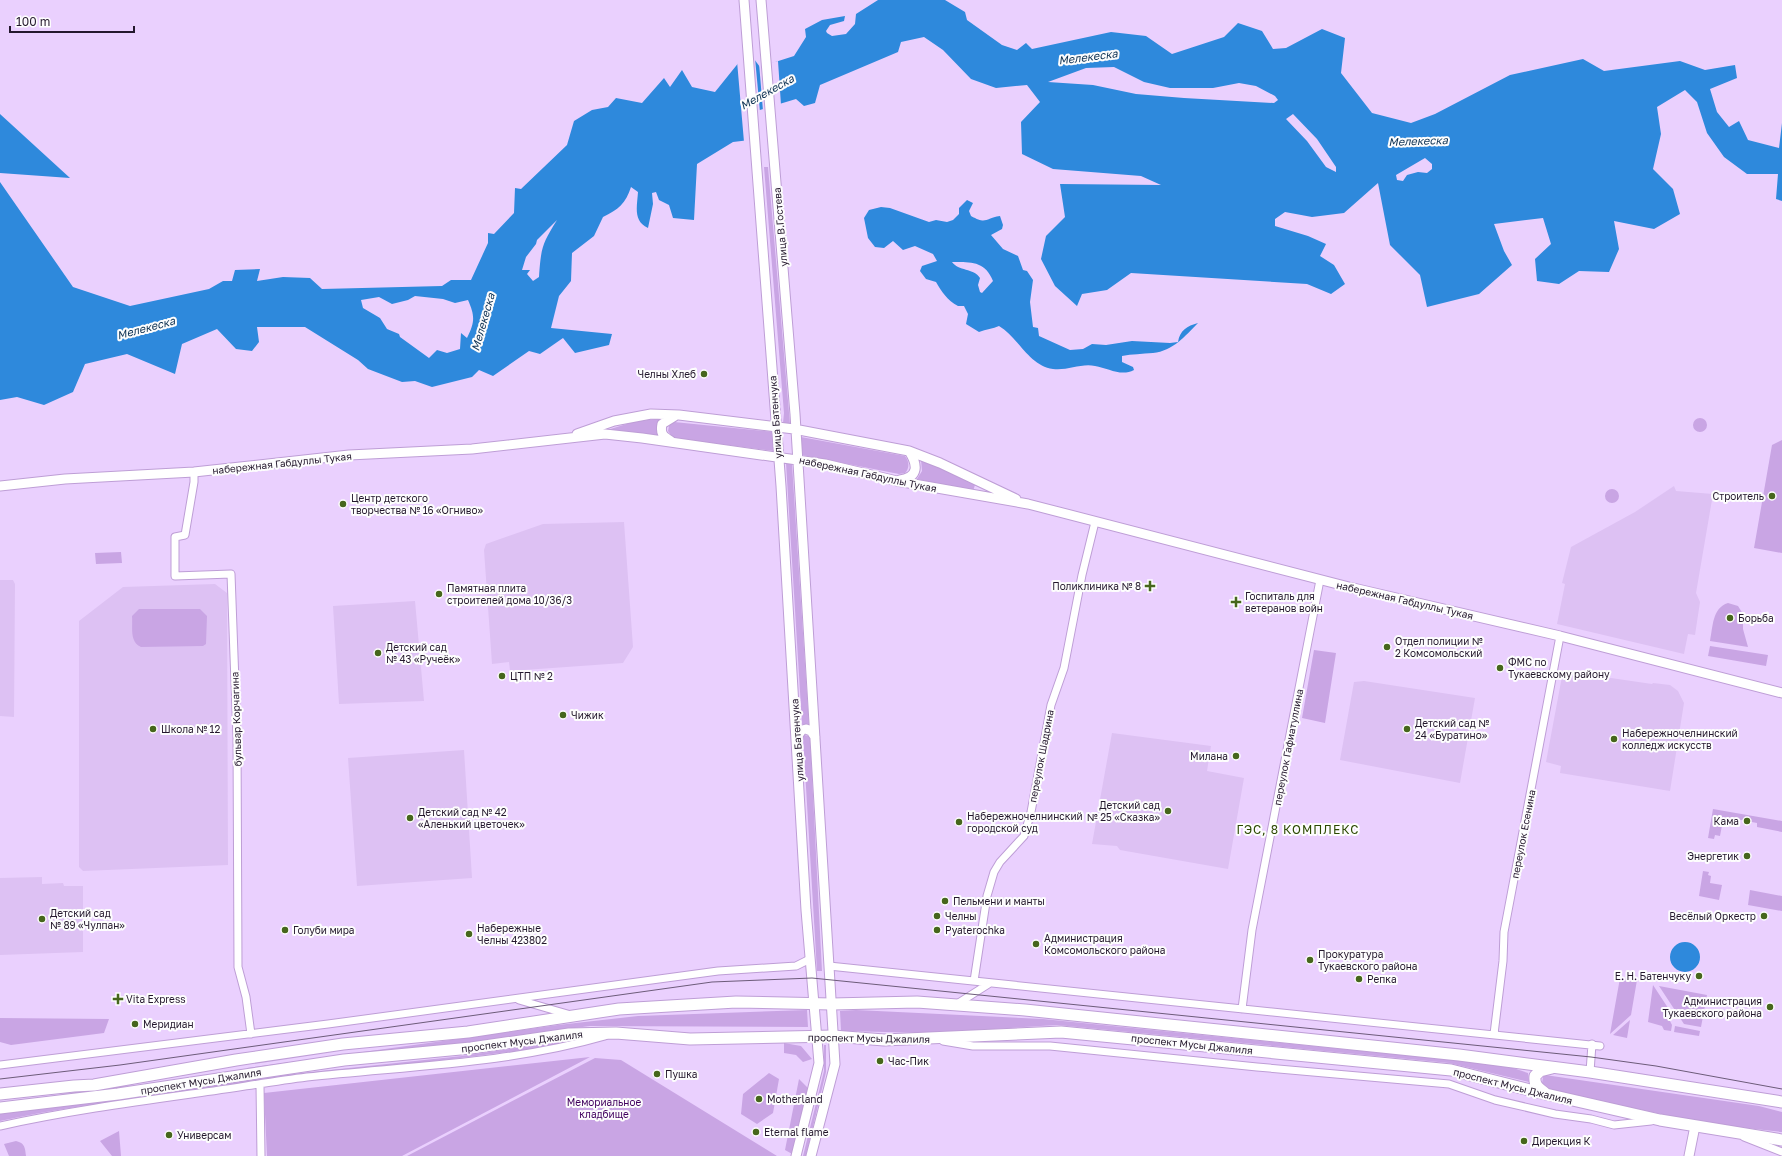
<svg xmlns="http://www.w3.org/2000/svg" width="1782" height="1156" font-family="'Golos Text',sans-serif">
<rect width="100%" height="100%" fill="#ead0fe"/>
<path fill="#ddc1f3" d="M 1674,486 L 1676,491 L 1713,494 L 1696,593 L 1700,602 L 1695,635 L 1688,634 L 1684,654 L 1557,624 L 1565,584 L 1562,583 L 1571,547 L 1635,512 Z
M 624,522 L 633,647 L 623,663 L 510,671 L 509,662 L 492,664 L 484,550 L 486,544 L 543,524 Z
M 0,580 L 13,580 L 15,584 L 14,717 L 0,716 Z
M 215,584 L 227,593 L 228,865 L 83,871 L 79,867 L 79,621 L 123,587 Z
M 415,601 L 424,701 L 339,704 L 333,606 Z
M 1563,671 L 1652,684 L 1653,683 L 1670,685 L 1678,691 L 1684,703 L 1670,791 L 1560,773 L 1561,766 L 1546,762 Z
M 1364,681 L 1475,698 L 1460,783 L 1340,760 L 1354,682 Z
M 1112,733 L 1211,746 L 1207,771 L 1244,778 L 1228,869 L 1120,850 L 1117,846 L 1092,844 Z
M 464,750 L 472,878 L 357,886 L 348,758 Z
M 42,877 L 42,884 L 63,883 L 64,886 L 83,886 L 83,952 L 0,955 L 0,878 Z"/>
<path fill="#c9a5e4" d="M 764,167 L 768,167 L 790,424 L 783,423 L 784,413 Z
M 662,418 L 660,421 L 660,437 L 635,432 L 604,431 L 633,422 Z
M1693 425a7 7 0 1 1 14 0a7 7 0 1 1-14 0Z
M 674,422 L 774,432 L 774,451 L 673,438 L 668,431 L 669,426 Z
M 801,437 L 905,456 C 909,461 910,468 905,473 L 899,474 L 802,455 Z
M 1782,440 L 1782,553 L 1754,548 L 1772,445 Z
M 921,460 C 940,466 958,474 975,485 L 973,491 L 917,479 L 922,471 Z
M 786,463 L 792,464 L 809,725 L 802,724 Z
M1605 496a7 7 0 1 1 14 0a7 7 0 1 1-14 0Z
M 121,552 L 122,563 L 96,564 L 95,553 Z
M 1728,603 L 1738,606 L 1743,614 L 1743,629 L 1748,647 L 1710,641 C 1713,627 1712,608 1728,603 Z
M 139,609 L 200,609 L 207,616 L 206,644 L 203,646 L 141,647 C 129,642 133,627 132,616 Z
M 1710,646 L 1768,655 L 1766,666 L 1708,656 Z
M 1314,650 L 1336,653 L 1325,723 L 1302,718 Z
M 804,735 L 810,736 L 822,971 L 817,971 L 803,737 Z
M 1713,809 L 1782,821 L 1782,832 L 1757,827 L 1757,823 L 1736,819 L 1735,823 L 1723,820 L 1720,836 L 1715,835 L 1714,839 L 1708,838 Z
M 1703,871 L 1709,872 L 1708,875 L 1711,876 L 1710,883 L 1722,885 L 1719,900 L 1699,896 Z
M 1750,890 L 1782,896 L 1782,911 L 1748,905 Z
M 1620,978 L 1637,980 L 1631,1015 L 1610,1034 Z
M 1653,985 L 1672,1014 L 1669,1019 L 1672,1025 L 1671,1031 L 1664,1030 L 1662,1026 L 1648,1022 Z
M 1659,986 L 1707,995 L 1701,1027 L 1684,1024 Z
M 807,1010 L 808,1027 L 590,1026 L 247,1072 L 247,1068 L 558,1025 L 638,1016 Z
M 856,1010 L 1043,1019 L 1453,1060 L 1513,1068 L 1528,1073 L 1529,1082 L 1449,1063 L 1057,1025 L 931,1033 L 841,1031 L 840,1011 Z
M 0,1018 L 109,1019 L 104,1033 L 11,1045 L 0,1042 Z
M 1630,1020 L 1627,1038 L 1613,1035 Z
M 1675,1026 L 1700,1031 L 1699,1036 L 1674,1032 Z
M 565,1041 L 561,1045 C 430,1063 298,1076 167,1094 C 111,1102 55,1109 0,1121 L 0,1112 L 264,1077 L 462,1056 Z
M 784,1043 L 801,1046 L 812,1059 L 803,1062 L 796,1055 L 784,1053 Z
M 824,1045 L 826,1045 L 826,1072 L 806,1156 L 803,1156 L 824,1071 Z
M 590,1057 L 402,1156 L 267,1156 L 264,1093 Z
M 595,1058 L 621,1060 L 777,1156 L 407,1156 Z
M 769,1073 L 779,1079 L 773,1113 L 757,1124 L 741,1114 L 743,1094 Z
M 1545,1075 L 1759,1106 L 1782,1112 L 1782,1132 C 1702,1125 1622,1106 1544,1088 L 1542,1083 L 1543,1077 Z
M 799,1079 L 810,1090 L 794,1155 L 785,1150 Z
M 119,1131 L 121,1156 L 112,1156 L 100,1141 Z
M 16,1141 C 25,1143 25,1148 26,1156 L 9,1156 L 4,1144 Z"/>
<path fill="#2e89dc" fill-rule="evenodd" d="M 878,0 L 945,0 L 965,12 L 967,20 L 1002,45 L 1017,50 L 1026,43 L 1032,49 L 1111,32 L 1146,36 L 1172,54 L 1224,37 L 1238,23 L 1262,31 L 1273,49 L 1286,48 L 1322,29 L 1345,38 L 1341,73 L 1372,113 L 1411,123 L 1435,114 L 1510,75 L 1583,59 L 1604,71 L 1680,61 L 1705,70 L 1735,65 L 1737,78 L 1710,89 L 1717,112 L 1729,127 L 1739,121 L 1748,140 L 1779,148 L 1782,123 L 1782,201 L 1776,199 L 1778,174 L 1747,174 L 1724,157 L 1707,133 L 1697,102 L 1685,90 L 1657,107 L 1661,134 L 1653,169 L 1673,189 L 1680,214 L 1654,229 L 1614,221 L 1619,249 L 1609,272 L 1579,271 L 1559,284 L 1537,281 L 1535,259 L 1551,244 L 1543,218 L 1494,224 L 1504,251 L 1512,265 L 1479,294 L 1427,307 L 1420,275 L 1390,245 L 1378,183 L 1344,213 L 1312,217 L 1285,212 L 1275,219 L 1275,226 L 1308,236 L 1326,244 L 1320,256 L 1334,265 L 1345,284 L 1331,294 L 1307,284 L 1131,273 L 1107,290 L 1082,294 L 1077,306 L 1055,286 L 1041,259 L 1046,236 L 1065,217 L 1060,184 L 1161,185 L 1141,176 L 1053,169 L 1022,154 L 1021,122 L 1040,102 L 1027,85 L 996,88 L 971,79 L 943,50 L 924,37 L 901,42 L 898,52 L 820,85 L 815,103 L 804,106 L 796,99 L 753,112 L 758,139 L 733,142 L 697,164 L 694,220 L 673,218 L 669,205 L 659,200 L 656,192 L 652,193 L 653,204 L 648,228 C 633,221 637,207 638,192 L 631,187 C 626,203 618,210 603,217 L 594,236 L 572,253 L 571,281 L 559,296 L 551,328 L 612,334 L 609,345 L 575,353 L 563,338 L 540,354 L 529,351 L 493,376 L 479,370 L 472,377 L 432,387 L 415,381 L 402,382 L 368,369 L 358,360 L 305,327 L 257,327 L 259,342 L 252,351 L 236,349 L 217,329 L 182,344 L 175,374 L 127,354 L 85,364 L 73,392 L 44,405 L 17,397 L 0,400 L 0,182 L 73,287 L 130,306 L 209,289 L 223,281 L 232,281 L 235,270 L 260,269 L 257,281 L 283,277 L 310,278 L 322,289 L 442,286 L 451,280 L 471,280 L 488,243 L 488,233 L 494,234 L 514,213 L 515,188 L 521,189 L 567,145 L 574,121 L 592,110 L 608,107 L 616,98 L 642,103 L 664,78 L 670,87 L 682,70 L 692,87 L 715,92 L 748,51 L 760,67 L 794,56 L 806,37 L 805,29 L 822,20 L 845,16 L 844,21 L 830,25 L 826,31 L 827,33 L 832,36 L 846,34 L 855,24 L 856,14 ZM 1114,67 L 1144,82 L 1170,88 L 1213,88 L 1239,83 L 1256,86 L 1275,96 L 1278,100 L 1274,103 L 1184,98 L 1136,94 L 1093,85 L 1048,82 L 1086,68 ZM 1293,114 L 1317,139 L 1336,167 L 1336,172 L 1326,167 L 1307,141 L 1286,119 ZM 1425,158 L 1432,164 L 1432,169 L 1427,173 L 1418,172 L 1407,175 L 1403,181 L 1397,180 L 1396,175 ZM 557,220 C 542,244 541,248 539,277 L 533,281 L 527,274 L 530,270 L 522,270 L 526,257 L 536,244 L 537,240 ZM 415,296 L 443,299 L 455,303 L 468,300 C 475,316 475,322 467,338 L 461,333 L 460,349 L 447,353 L 437,350 L 429,358 L 400,337 L 399,334 L 387,329 L 380,318 L 363,308 L 361,300 L 379,297 L 392,304 L 408,300 Z
M 0,114 L 70,178 L 0,173 Z
M 967,200 L 973,203 L 969,211 L 971,216 C 987,225 985,218 1000,216 L 1003,225 L 1002,229 L 991,235 L 1003,249 L 1018,256 L 1023,270 L 1027,271 L 1033,280 L 1030,302 L 1033,327 L 1038,328 L 1039,336 L 1070,350 L 1083,349 L 1092,344 L 1106,345 L 1132,341 L 1170,343 L 1178,342 C 1180,330 1187,326 1198,323 C 1185,336 1173,351 1153,353 C 1142,354 1132,354 1122,356 L 1122,362 L 1133,367 L 1134,370 C 1121,377 1108,368 1095,366 C 1081,363 1067,371 1053,369 C 1029,366 1018,337 999,326 C 993,329 986,329 979,332 L 966,324 L 968,314 L 964,306 L 958,306 C 947,300 942,292 936,282 L 926,279 L 920,271 L 922,266 L 937,261 L 933,254 L 915,246 L 903,250 L 893,241 L 884,248 L 875,247 L 868,238 L 864,218 L 869,210 L 881,207 L 890,208 L 929,222 L 936,220 L 947,222 L 953,220 L 959,214 L 959,208 ZM 952,262 C 971,262 985,261 993,281 L 982,293 L 980,292 L 978,285 L 980,278 C 974,268 958,271 952,262 Z
M1670 957a15 15 0 1 1 30 0a15 15 0 1 1-30 0Z"/>
<path fill="#ead0fe" d="M 746,50 L 749,50 L 755,58 L 760,112 L 755,114 L 760,139 L 758,141 L 744,142 L 737,61 Z
M 778,61 L 781,105 L 763,111 L 759,63 L 761,65 Z"/>
<g fill="none" stroke-linecap="round" stroke-linejoin="round">
<g stroke="#be9ed6" stroke-width="9">
<path id="minor" d="M 194,472 L 194,482 L 185,535 L 175,537 L 175,576 L 231,574 L 237,737 L 238,967 L 246,997 L 251,1034
M 829,966 L 1600,1046
M 974,981 L 987,896 L 994,872 L 1000,862 L 1024,836 L 1031,812 L 1051,705 L 1064,668 L 1082,575 L 1095,522
M 519,1000 L 571,1015
M 957,1004 L 990,983
M 1242,1009 L 1252,930 L 1320,580
M 1494,1034 L 1503,961 L 1504,932 L 1560,636
M 943,1041 L 973,1046 L 1050,1046 L 1257,1067 L 1449,1084 L 1495,1100 L 1555,1114 L 1591,1119 L 1614,1125 L 1651,1121
M 0,1065 L 328,1024 L 718,971 L 796,966 L 810,959
M 1590,1072 L 1592,1044
M 260,1085 L 261,1156
M 0,1126 C 63,1112 127,1103 191,1094 C 229,1089 268,1082 307,1077 C 406,1066 508,1064 605,1036
M 1744,1137 L 1782,1152"/>
</g>
<g stroke="#be9ed6" stroke-width="11">
<path id="secondary" d="M 744,0 L 781,486 L 806,910 L 819,1063 L 796,1156
M 761,0 L 795,414 L 835,1064 L 811,1156
M 577,434 L 614,421 L 651,414 L 679,415 L 794,429 L 909,451 L 940,463 L 1016,499
M 671,441 C 663,436 660,434 662,424 L 675,416
M 900,480 C 919,477 918,465 909,451
M 0,486 L 65,479 L 194,472 L 349,455 L 472,449 L 605,434 L 642,438 L 825,464 L 897,481 L 1028,504 L 1349,587 L 1560,636 L 1782,693
M 797,737 L 802,730 L 806,729 L 811,731 L 815,737
M 1689,1156 L 1695,1126"/>
</g>
<g stroke="#be9ed6" stroke-width="13">
<path id="primary" d="M 1545,1093 C 1538,1088 1534,1085 1535,1076 L 1540,1071 L 1552,1068
M 0,1094 L 74,1086 L 94,1085 L 236,1060 L 343,1044 L 468,1032 L 619,1009 L 736,1002 L 832,1004 L 917,1002 L 1025,1010 L 1459,1055 L 1590,1072 L 1782,1102
M 0,1108 L 118,1094 L 344,1060 L 471,1048 L 569,1034 L 616,1033 L 690,1039 L 833,1036 L 884,1040 L 1061,1032 L 1451,1070 L 1546,1094 L 1660,1120 L 1782,1140"/>
</g>
<use href="#minor" stroke="#fff" stroke-width="7"/>
<use href="#secondary" stroke="#fff" stroke-width="9"/>
<use href="#primary" stroke="#fff" stroke-width="11"/>
<path stroke="#6c5b79" stroke-width="1" d="M 0,1079 L 120,1065 L 712,982 L 812,978 L 1591,1057 L 1656,1066 L 1782,1089"/>
</g>
<g fill="#46661c" stroke="#fdfdfd" stroke-width="1.5">
<circle cx="704" cy="374" r="4"/>
<circle cx="1772" cy="496" r="4"/>
<circle cx="343" cy="504" r="4"/>
<path d="M1148 580h4v4h4v4h-4v4h-4v-4h-4v-4h4z"/>
<circle cx="439" cy="594" r="4"/>
<path d="M1234 596h4v4h4v4h-4v4h-4v-4h-4v-4h4z"/>
<circle cx="1730" cy="618" r="4"/>
<circle cx="1387" cy="647" r="4"/>
<circle cx="378" cy="653" r="4"/>
<circle cx="1500" cy="668" r="4"/>
<circle cx="502" cy="676" r="4"/>
<circle cx="563" cy="715" r="4"/>
<circle cx="153" cy="729" r="4"/>
<circle cx="1407" cy="729" r="4"/>
<circle cx="1614" cy="739" r="4"/>
<circle cx="1236" cy="756" r="4"/>
<circle cx="1168" cy="811" r="4"/>
<circle cx="410" cy="818" r="4"/>
<circle cx="1747" cy="821" r="4"/>
<circle cx="959" cy="822" r="4"/>
<circle cx="1747" cy="856" r="4"/>
<circle cx="945" cy="901" r="4"/>
<circle cx="937" cy="916" r="4"/>
<circle cx="1764" cy="916" r="4"/>
<circle cx="42" cy="919" r="4"/>
<circle cx="285" cy="930" r="4"/>
<circle cx="937" cy="930" r="4"/>
<circle cx="469" cy="934" r="4"/>
<circle cx="1036" cy="944" r="4"/>
<circle cx="1310" cy="960" r="4"/>
<circle cx="1699" cy="976" r="4"/>
<circle cx="1359" cy="979" r="4"/>
<path d="M116 993h4v4h4v4h-4v4h-4v-4h-4v-4h4z"/>
<circle cx="1770" cy="1007" r="4"/>
<circle cx="135" cy="1024" r="4"/>
<circle cx="880" cy="1061" r="4"/>
<circle cx="657" cy="1074" r="4"/>
<circle cx="759" cy="1099" r="4"/>
<circle cx="756" cy="1132" r="4"/>
<circle cx="169" cy="1135" r="4"/>
<circle cx="1524" cy="1141" r="4"/>
</g>
<g text-anchor="middle" stroke-width="4" stroke-linejoin="round" paint-order="stroke">
<g font-size="10" fill="#24182d" stroke="#fdfdfd">
<text transform="translate(780 227) rotate(-95)" y="4">улица В.Гостева</text>
<text transform="translate(775 417) rotate(-94)" y="4">улица Батенчука</text>
<text transform="translate(282 463) rotate(-6)" y="4">набережная Габдуллы Тукая</text>
<text transform="translate(868 474) rotate(12)" y="4">набережная Габдуллы Тукая</text>
<text transform="translate(1405 600) rotate(13)" y="4">набережная Габдуллы Тукая</text>
<text transform="translate(236 719) rotate(-92)" y="4">бульвар Корчагина</text>
<text transform="translate(797 740) rotate(-94)" y="4">улица Батенчука</text>
<text transform="translate(1288 747) rotate(-79)" y="4">переулок Гафиатуллина</text>
<text transform="translate(1041 756) rotate(-79)" y="4">переулок Шадрина</text>
<text transform="translate(1523 834) rotate(-79)" y="4">переулок Есенина</text>
<text transform="translate(869 1038) rotate(1)" y="4">проспект Мусы Джалиля</text>
<text transform="translate(522 1041) rotate(-7)" y="4">проспект Мусы Джалиля</text>
<text transform="translate(1192 1044) rotate(6)" y="4">проспект Мусы Джалиля</text>
<text transform="translate(201 1081) rotate(-9)" y="4">проспект Мусы Джалиля</text>
<text transform="translate(1513 1086) rotate(14)" y="4">проспект Мусы Джалиля</text>
</g>
<g font-size="10" fill="#24182d" stroke="#fdfdfd" text-anchor="start">
<text x="696" y="378" text-anchor="end">Челны Хлеб</text>
<text x="1764" y="500" text-anchor="end">Строитель</text>
<text x="351" y="502">Центр детского<tspan x="351" dy="12">творчества № 16 «Огниво»</tspan></text>
<text x="1141" y="590" text-anchor="end">Поликлиника № 8</text>
<text x="447" y="592">Памятная плита<tspan x="447" dy="12">строителей дома 10/36/3</tspan></text>
<text x="1245" y="600">Госпиталь для<tspan x="1245" dy="12">ветеранов войн</tspan></text>
<text x="1738" y="622">Борьба</text>
<text x="1395" y="645">Отдел полиции №<tspan x="1395" dy="12">2 Комсомольский</tspan></text>
<text x="386" y="651">Детский сад<tspan x="386" dy="12">№ 43 «Ручеёк»</tspan></text>
<text x="1508" y="666">ФМС по<tspan x="1508" dy="12">Тукаевскому району</tspan></text>
<text x="510" y="680">ЦТП № 2</text>
<text x="571" y="719">Чижик</text>
<text x="1415" y="727">Детский сад №<tspan x="1415" dy="12">24 «Буратино»</tspan></text>
<text x="161" y="733">Школа № 12</text>
<text x="1622" y="737">Набережночелнинский<tspan x="1622" dy="12">колледж искусств</tspan></text>
<text x="1228" y="760" text-anchor="end">Милана</text>
<text x="1160" y="809" text-anchor="end">Детский сад<tspan x="1160" dy="12">№ 25 «Сказка»</tspan></text>
<text x="418" y="816">Детский сад № 42<tspan x="418" dy="12">«Аленький цветочек»</tspan></text>
<text x="967" y="820">Набережночелнинский<tspan x="967" dy="12">городской суд</tspan></text>
<text x="1739" y="825" text-anchor="end">Кама</text>
<text x="1739" y="860" text-anchor="end">Энергетик</text>
<text x="953" y="905">Пельмени и манты</text>
<text x="50" y="917">Детский сад<tspan x="50" dy="12">№ 89 «Чулпан»</tspan></text>
<text x="945" y="920">Челны</text>
<text x="1756" y="920" text-anchor="end">Весёлый Оркестр</text>
<text x="477" y="932">Набережные<tspan x="477" dy="12">Челны 423802</tspan></text>
<text x="293" y="934">Голуби мира</text>
<text x="945" y="934">Pyaterochka</text>
<text x="1044" y="942">Администрация<tspan x="1044" dy="12">Комсомольского района</tspan></text>
<text x="1318" y="958">Прокуратура<tspan x="1318" dy="12">Тукаевского района</tspan></text>
<text x="1691" y="980" text-anchor="end">Е. Н. Батенчуку</text>
<text x="1367" y="983">Репка</text>
<text x="126" y="1003">Vita Express</text>
<text x="1762" y="1005" text-anchor="end">Администрация<tspan x="1762" dy="12">Тукаевского района</tspan></text>
<text x="143" y="1028">Меридиан</text>
<text x="888" y="1065">Час-Пик</text>
<text x="665" y="1078">Пушка</text>
<text x="767" y="1103">Motherland</text>
<text x="764" y="1136">Eternal flame</text>
<text x="177" y="1139">Универсам</text>
<text x="1532" y="1145">Дирекция К</text>
</g>
<g font-size="10" fill="#41015f" stroke="#fdfdfd">
<text x="604" y="1106">Мемориальное<tspan x="604" dy="12">кладбище</tspan></text>
</g>
<g font-size="11" font-style="italic" fill="#0e3253" stroke="#fdfdfd">
<text transform="translate(1088 57) rotate(-7)" y="4">Мелекеска</text>
<text transform="translate(767 92) rotate(-29)" y="4">Мелекеска</text>
<text transform="translate(1418 141) rotate(-2)" y="4">Мелекеска</text>
<text transform="translate(483 322) rotate(-74)" y="4">Мелекеска</text>
<text transform="translate(146 328) rotate(-15)" y="4">Мелекеска</text>
</g>
<g font-size="12" letter-spacing="1" fill="#2b4800" stroke="#fdfdfd">
<text x="1298" y="834">ГЭС, 8 КОМПЛЕКС</text>
</g>
</g>
<path d="M10 26v6h124v-6" fill="none" stroke="#24182d" stroke-width="2"/>
<text x="16" y="26" font-size="12" fill="#24182d" stroke="#fdfdfd" stroke-width="3" paint-order="stroke">100 m</text>
</svg>
